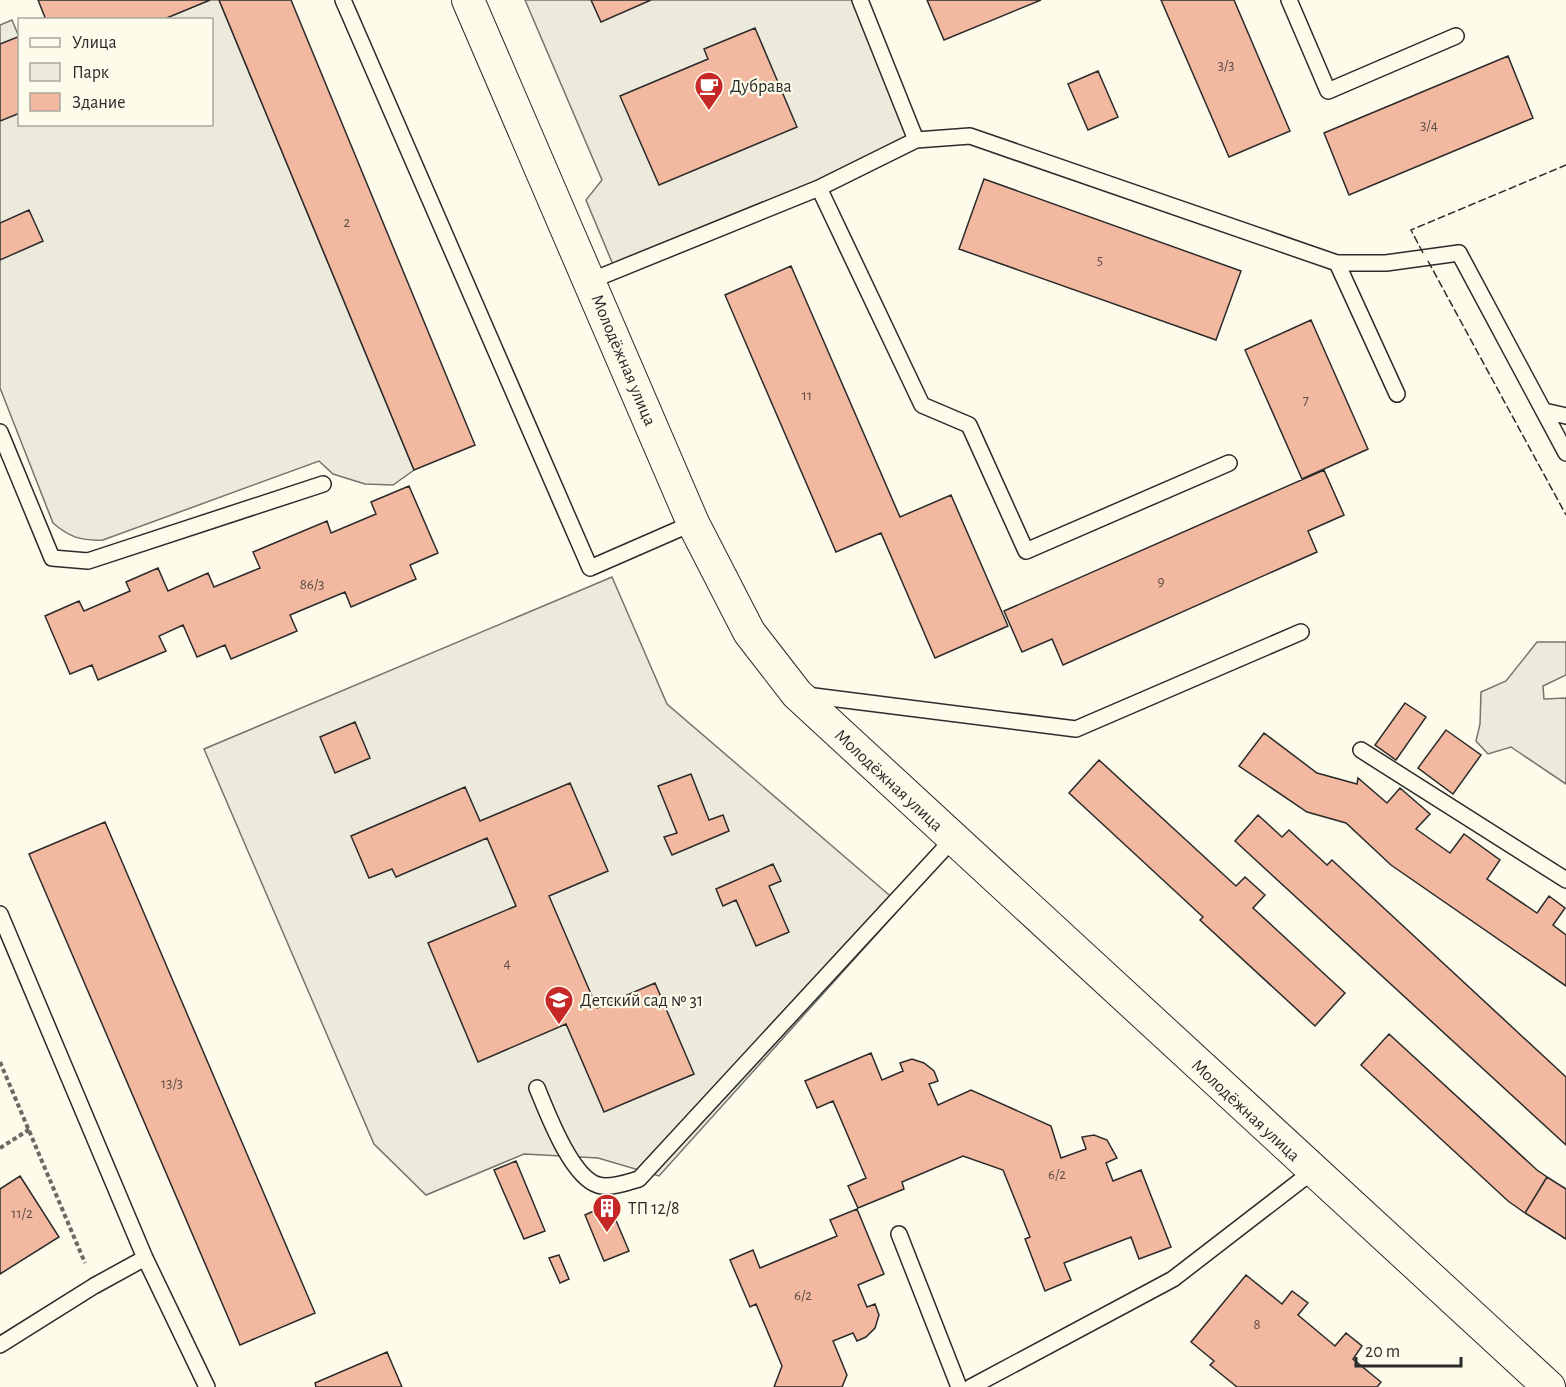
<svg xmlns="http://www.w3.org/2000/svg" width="1566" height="1387" font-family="'Alegreya Sans',sans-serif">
<rect width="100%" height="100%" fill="#fdfbea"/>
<path fill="#ecebdb" stroke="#74746e" stroke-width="1.5" d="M 210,0 L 219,0 L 414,470 L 393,485 L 365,484 L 333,474 L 319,461 L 103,540 C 81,541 69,537 53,523 L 0,388 L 0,121 L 19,113 L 20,124 L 212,124 L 212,20 L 163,19 Z
M 525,0 L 860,0 L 916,140 L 614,267 L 586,200 L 602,180 Z
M 12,20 L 19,37 L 0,44 L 0,25 Z
M 612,577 L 667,704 L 902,906 L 659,1176 L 598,1158 L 524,1154 L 426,1195 L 374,1144 L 204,749 Z
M 1537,642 L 1566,642 L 1566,675 L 1543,686 L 1544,699 L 1566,698 L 1566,784 L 1511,747 L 1488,754 L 1476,741 L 1480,724 L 1481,692 L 1506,681 Z"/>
<path fill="#f2b8a0" stroke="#2b2b2b" stroke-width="1.5" d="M 38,0 L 210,0 L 162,20 L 46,20 Z
M 219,0 L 291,0 L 475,445 L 414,470 Z
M 591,0 L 651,0 L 601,22 Z
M 927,0 L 1041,0 L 944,40 Z
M 1161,0 L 1234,0 L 1290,131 L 1229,157 Z
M 755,28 L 797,127 L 659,185 L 620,96 L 708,59 L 704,49 Z
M 20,36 L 20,113 L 0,121 L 0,44 Z
M 1508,56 L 1533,118 L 1349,195 L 1324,133 Z
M 1098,71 L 1118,117 L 1088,130 L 1068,84 Z
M 984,179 L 1241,271 L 1216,340 L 959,249 Z
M 29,210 L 43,241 L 0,260 L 0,223 Z
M 791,266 L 900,517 L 951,495 L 1008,626 L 935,658 L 881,533 L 836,552 L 725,295 Z
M 1311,320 L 1368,449 L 1302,479 L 1245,350 Z
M 1324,470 L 1344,515 L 1308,531 L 1317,552 L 1063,665 L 1052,639 L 1022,652 L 1004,611 Z
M 409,486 L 438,553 L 410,565 L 416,579 L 351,607 L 345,592 L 290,615 L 297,631 L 231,659 L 225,645 L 197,657 L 183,625 L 159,636 L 166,651 L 98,680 L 92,665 L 70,674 L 45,616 L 79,601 L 84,611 L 130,591 L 126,582 L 158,568 L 168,591 L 208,573 L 214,587 L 260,568 L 253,552 L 327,521 L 331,533 L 376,514 L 371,502 Z
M 1405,703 L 1426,717 L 1396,760 L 1375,745 Z
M 355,722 L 370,758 L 335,773 L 320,737 Z
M 1446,730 L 1481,755 L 1453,794 L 1418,768 Z
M 1264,733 L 1317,773 L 1357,784 L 1358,778 L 1387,803 L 1400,788 L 1430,814 L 1416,829 L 1450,853 L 1464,834 L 1500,860 L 1487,879 L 1537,913 L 1549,896 L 1565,908 L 1553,925 L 1566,935 L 1566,986 L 1391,865 L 1346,823 L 1307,812 L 1239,766 Z
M 1099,760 L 1236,886 L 1245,877 L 1265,895 L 1253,908 L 1345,993 L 1315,1026 L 1200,920 L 1203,917 L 1069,793 Z
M 691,774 L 709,820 L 723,815 L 729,831 L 672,855 L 664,837 L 677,833 L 658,786 Z
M 570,783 L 608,871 L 549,896 L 597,1008 L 655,983 L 694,1074 L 604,1112 L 566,1024 L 478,1062 L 428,943 L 516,906 L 487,838 L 396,877 L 392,869 L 369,878 L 351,836 L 465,787 L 480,821 Z
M 1258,815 L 1282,837 L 1289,830 L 1327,865 L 1332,860 L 1566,1077 L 1566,1145 L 1235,841 Z
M 105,822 L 315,1313 L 240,1345 L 29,854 Z
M 773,864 L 781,881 L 769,886 L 789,932 L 756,946 L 736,900 L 723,906 L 716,889 Z
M 1389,1034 L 1537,1170 L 1547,1177 L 1525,1213 L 1508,1201 L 1361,1065 Z
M 871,1053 L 882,1080 L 903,1071 L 900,1063 L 912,1059 L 924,1063 L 934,1071 L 938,1081 L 929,1084 L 938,1105 L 971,1090 L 1051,1126 L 1061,1158 L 1086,1149 L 1082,1137 L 1094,1135 L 1107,1140 L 1117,1158 L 1106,1163 L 1113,1181 L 1141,1170 L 1171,1247 L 1139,1259 L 1131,1237 L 1064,1263 L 1071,1280 L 1045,1291 L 1025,1239 L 1030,1237 L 1003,1170 L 963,1156 L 902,1182 L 904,1189 L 858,1208 L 848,1186 L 866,1178 L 833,1101 L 817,1108 L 805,1081 Z
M 516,1161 L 545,1231 L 524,1239 L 494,1170 Z
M 20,1176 L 59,1237 L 0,1274 L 0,1189 Z
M 1547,1177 L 1566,1189 L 1566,1239 L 1525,1213 Z
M 609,1204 L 629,1251 L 604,1261 L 585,1215 Z
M 857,1209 L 884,1274 L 858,1285 L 867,1307 L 875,1304 L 879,1315 L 875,1328 L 866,1337 L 857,1341 L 853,1333 L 833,1341 L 847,1375 L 842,1387 L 774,1387 L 782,1366 L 756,1304 L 750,1307 L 730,1260 L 753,1250 L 760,1268 L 837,1236 L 830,1220 Z
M 559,1255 L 569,1279 L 560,1283 L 549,1258 Z
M 1246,1275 L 1282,1304 L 1292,1291 L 1308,1303 L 1298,1315 L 1335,1346 L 1346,1333 L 1362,1346 L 1353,1359 L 1381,1382 L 1377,1387 L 1237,1387 L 1210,1365 L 1214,1361 L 1191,1342 Z
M 387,1352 L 402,1387 L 316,1387 L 315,1383 Z"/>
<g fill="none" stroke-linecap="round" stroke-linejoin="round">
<g stroke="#2b2b2b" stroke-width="18">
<path id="service" d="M 343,0 L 590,568 L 693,523
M 1289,0 L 1328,91 L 1456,36
M 916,140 L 970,136 L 1337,263 L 1397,394
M 819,188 L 922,405 L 969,425 L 1026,551 L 1229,463
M 1337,263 L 1386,263 L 1459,253 L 1566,453
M 590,281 L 819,188 L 916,140 L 860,0
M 1544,411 L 1566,416
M 0,432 L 52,558 L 88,561 L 323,484
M 806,695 L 1076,729 L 1301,632
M 1361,750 L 1566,880
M 0,914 L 145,1258 L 207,1387
M 537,1088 C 547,1112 571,1177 598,1185 C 611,1189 628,1182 639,1179 L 953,839
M 899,1234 L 959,1387
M 0,1345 L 94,1286 L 145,1258
M 971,1387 L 1173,1279 L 1313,1171"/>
</g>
<g stroke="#2b2b2b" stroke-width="34">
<path id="minor" d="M 468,0 L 693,523 L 749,632 L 797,694 L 1549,1387"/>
</g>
<path stroke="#6a6964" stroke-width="4" stroke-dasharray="4.5 3" stroke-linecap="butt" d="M 0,1062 L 85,1263
M 0,1148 L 30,1129"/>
<use href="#service" stroke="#fdfbea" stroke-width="15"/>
<use href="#minor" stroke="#fdfbea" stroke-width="32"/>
<path stroke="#2b2b2b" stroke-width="1.5" stroke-dasharray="8 3" stroke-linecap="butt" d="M 1423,253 L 1411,230 L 1566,165
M 1428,261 L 1566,515"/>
</g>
<defs>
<g id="cafe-pin" transform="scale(1.5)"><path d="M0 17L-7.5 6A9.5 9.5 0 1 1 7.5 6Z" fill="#c62828" stroke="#fdfbea"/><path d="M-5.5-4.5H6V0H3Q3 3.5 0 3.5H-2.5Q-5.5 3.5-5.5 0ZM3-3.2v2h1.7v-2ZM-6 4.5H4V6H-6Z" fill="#fff"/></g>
<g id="school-pin" transform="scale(1.5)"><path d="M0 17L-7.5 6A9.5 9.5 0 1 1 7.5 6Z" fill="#c62828" stroke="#fdfbea"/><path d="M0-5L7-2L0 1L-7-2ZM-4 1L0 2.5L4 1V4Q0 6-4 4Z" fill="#fff"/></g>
<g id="building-pin" transform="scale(1.5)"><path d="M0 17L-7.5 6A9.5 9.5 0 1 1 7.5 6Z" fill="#c62828" stroke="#fdfbea"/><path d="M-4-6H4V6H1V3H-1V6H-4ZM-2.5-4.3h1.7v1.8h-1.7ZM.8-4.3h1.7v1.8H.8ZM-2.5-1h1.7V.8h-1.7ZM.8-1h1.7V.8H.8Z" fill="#fff"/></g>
</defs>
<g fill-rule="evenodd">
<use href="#cafe-pin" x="709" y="86"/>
<use href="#school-pin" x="559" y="1000"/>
<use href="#building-pin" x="607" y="1208"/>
</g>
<g text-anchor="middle" stroke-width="4.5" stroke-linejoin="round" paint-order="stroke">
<g font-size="15" fill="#5d4e48">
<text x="1226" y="70">3/3</text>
<text x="1429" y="130">3/4</text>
<text x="347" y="227">2</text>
<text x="1100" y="265">5</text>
<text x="807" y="400">11</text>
<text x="1306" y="405">7</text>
<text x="1161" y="586">9</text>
<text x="312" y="589">86/3</text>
<text x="507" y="968">4</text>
<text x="172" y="1088">13/3</text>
<text x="1057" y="1179">6/2</text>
<text x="22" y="1218">11/2</text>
<text x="803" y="1300">6/2</text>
<text x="1257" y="1329">8</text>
</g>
<g font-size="18" fill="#2b2b2b" stroke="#fdfbea" text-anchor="start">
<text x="730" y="92">Дубрава</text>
<text x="580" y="1006">Детский сад № 31</text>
<text x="628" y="1214">ТП 12/8</text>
</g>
<g font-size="18" fill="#2b2b2b" stroke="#fdfbea">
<text transform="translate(624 360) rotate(67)" y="6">Молодёжная улица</text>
<text transform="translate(889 780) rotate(43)" y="6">Молодёжная улица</text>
<text transform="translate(1246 1110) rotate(43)" y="6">Молодёжная улица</text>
</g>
</g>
<rect x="18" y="18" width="195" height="108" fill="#fdfbea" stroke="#a9a89e" stroke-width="1.5"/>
<rect x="30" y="38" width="30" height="9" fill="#fdfbea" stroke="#a9a89e" stroke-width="1.5"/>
<text x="72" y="48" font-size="18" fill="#2b2b2b">Улица</text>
<rect x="30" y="63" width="30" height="18" fill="#ecebdb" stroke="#a9a89e" stroke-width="1.5"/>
<text x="72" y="78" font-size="18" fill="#2b2b2b">Парк</text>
<rect x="30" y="93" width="30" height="18" fill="#f2b8a0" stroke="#a9a89e" stroke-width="1.5"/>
<text x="72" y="108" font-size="18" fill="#2b2b2b">Здание</text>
<path d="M1356 1357v9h105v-9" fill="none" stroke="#2b2b2b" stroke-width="3"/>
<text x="1365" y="1357" font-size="18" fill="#2b2b2b" stroke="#fdfbea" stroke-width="4.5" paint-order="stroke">20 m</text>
</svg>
